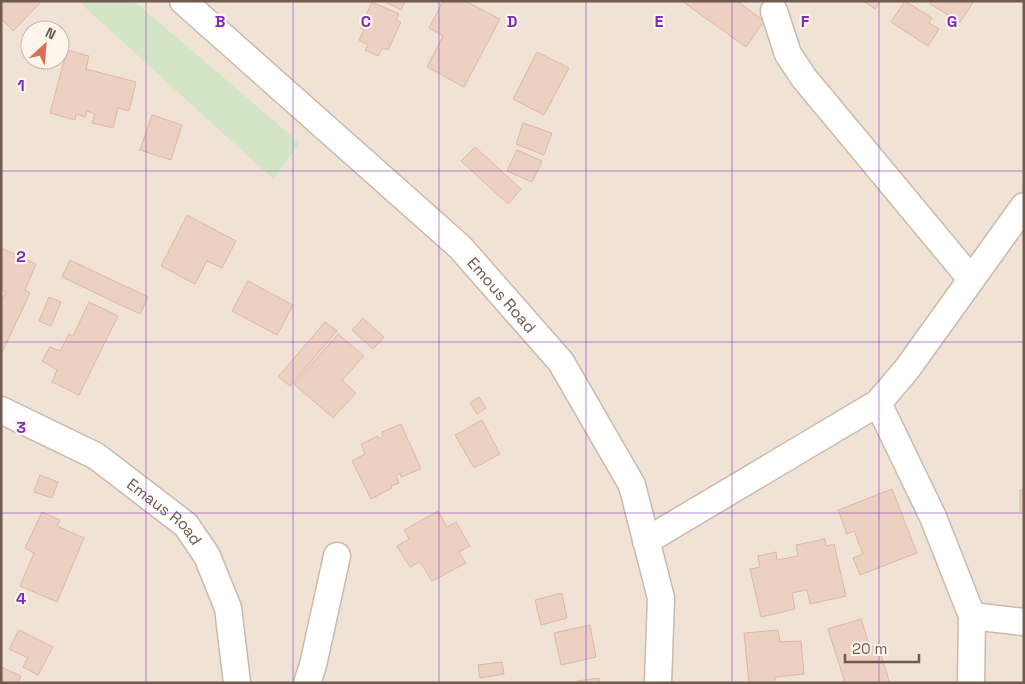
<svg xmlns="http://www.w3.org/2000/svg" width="1025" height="684" font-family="'Space Grotesk',sans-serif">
<rect width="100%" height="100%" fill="#faf1e6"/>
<path fill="#f0e3d5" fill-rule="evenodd" d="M 1,1 L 1024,1 L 1024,683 L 1,683 ZM 30,30 L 60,30 L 60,60 L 30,60 Z"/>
<path fill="#d4e5c6" d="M 78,1 L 134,1 L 300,143 L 273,179 Z"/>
<path fill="#ecd0c1" stroke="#ddb7a3" d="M 1,1 L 42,1 L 13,31 L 1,19 Z
M 384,1 L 405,1 L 401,10 Z
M 443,1 L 465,1 L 500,19 L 464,87 L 427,67 L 443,36 L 429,28 Z
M 682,1 L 737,1 L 764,21 L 746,47 Z
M 863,1 L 881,1 L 875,9 Z
M 905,1 L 932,18 L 929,23 L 939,29 L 928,46 L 891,22 Z
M 932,1 L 974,1 L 960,22 L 930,4 Z
M 372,2 L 399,14 L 396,20 L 401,22 L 388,50 L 383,48 L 378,56 L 365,50 L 368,45 L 359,40 L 364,30 L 360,28 Z
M 67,50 L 89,56 L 86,69 L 136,82 L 129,111 L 118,108 L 113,128 L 92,123 L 95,114 L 87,111 L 85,117 L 76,114 L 75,120 L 50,113 Z
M 537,52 L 569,68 L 544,115 L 513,99 Z
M 152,115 L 182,125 L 171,160 L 140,150 Z
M 523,123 L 552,133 L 544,155 L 516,144 Z
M 475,147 L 521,189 L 508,204 L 461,161 Z
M 517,150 L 542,161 L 532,182 L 507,171 Z
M 187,215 L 236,241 L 222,268 L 207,261 L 195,284 L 161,266 Z
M 1,248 L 36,264 L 25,290 L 30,293 L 1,355 L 1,302 L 6,292 L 1,290 Z
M 70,260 L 148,297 L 140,314 L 62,277 Z
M 248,281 L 293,305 L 277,335 L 232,311 Z
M 49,297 L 61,302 L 51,326 L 39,321 Z
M 89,302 L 118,316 L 79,395 L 52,382 L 57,370 L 42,361 L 50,347 L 60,351 L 69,334 L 73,336 Z
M 363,318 L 384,337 L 373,349 L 352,330 Z
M 325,322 L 337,331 L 290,386 L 278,377 Z
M 338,334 L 364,356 L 342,380 L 356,393 L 333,418 L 294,384 Z
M 479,397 L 486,408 L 477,414 L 470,403 Z
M 482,420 L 500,454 L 474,468 L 455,435 Z
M 401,424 L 421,469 L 401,477 L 400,473 L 396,476 L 399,483 L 391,486 L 392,488 L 371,499 L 352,461 L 365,454 L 361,444 L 378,436 L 379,439 L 383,436 L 382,432 Z
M 40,475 L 58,482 L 52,498 L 34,492 Z
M 892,489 L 917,553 L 860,575 L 853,558 L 863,554 L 854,531 L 847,534 L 838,510 Z
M 1020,490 L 1024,490 L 1024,511 L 1020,511 Z
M 438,511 L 447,527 L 456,522 L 470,546 L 459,552 L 466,563 L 432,581 L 420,562 L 410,567 L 397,546 L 409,539 L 404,530 Z
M 42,512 L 60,520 L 57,526 L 84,538 L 57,602 L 20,586 L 34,553 L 25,548 Z
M 825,539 L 826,546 L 834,544 L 846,596 L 810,604 L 807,590 L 792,593 L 795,609 L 761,617 L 750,569 L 760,567 L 758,556 L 776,552 L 777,560 L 798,556 L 796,545 Z
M 562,593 L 567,618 L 541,625 L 535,600 Z
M 861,619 L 870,647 L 878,645 L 890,683 L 845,683 L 828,629 Z
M 590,625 L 596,657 L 561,665 L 554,633 Z
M 19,630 L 53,647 L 38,675 L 23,667 L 28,658 L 9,649 Z
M 778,630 L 780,642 L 801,641 L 804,674 L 775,677 L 775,683 L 749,683 L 744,633 Z
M 502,662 L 504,674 L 480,678 L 478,665 Z
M 1,667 L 21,676 L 18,683 L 1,683 Z
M 599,678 L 600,683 L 578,683 L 577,681 Z"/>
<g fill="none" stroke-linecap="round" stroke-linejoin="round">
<g stroke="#cab9ad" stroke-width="29">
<g id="minor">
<path id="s1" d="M 183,1 L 460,247 L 561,362 L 632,485 L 661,598 L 658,683"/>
<path d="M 774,11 L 788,54 L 804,78 L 971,279"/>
<path d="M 878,403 L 933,517 L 972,616 L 1024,622"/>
<path id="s2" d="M 1,410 L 96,456 L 186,525 L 207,556 L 228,608 L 237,683"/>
<path d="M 646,541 L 878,403 L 907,369 L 1024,206"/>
<path d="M 307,683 L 313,665 L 337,556"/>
<path d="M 971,683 L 972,616"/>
</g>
</g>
<use href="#minor" stroke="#fff" stroke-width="26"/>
</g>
<path fill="none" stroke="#7b2cbf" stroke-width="1" stroke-opacity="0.55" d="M 146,1 L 146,683M 293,1 L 293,683M 439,1 L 439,683M 586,1 L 586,683M 732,1 L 732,683M 879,1 L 879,683M 1,171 L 1024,171M 1,342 L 1024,342M 1,513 L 1024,513"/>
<g text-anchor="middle" stroke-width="4.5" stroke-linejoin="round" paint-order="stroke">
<g font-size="16" fill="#70594e" stroke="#fdf5ec">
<text dy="6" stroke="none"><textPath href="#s1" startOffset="434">Emous Road</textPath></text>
<text dy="6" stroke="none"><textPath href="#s2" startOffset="194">Emaus Road</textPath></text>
</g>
</g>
<g font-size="16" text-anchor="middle" font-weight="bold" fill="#7b2cbf" stroke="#fdf5ec" stroke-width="4.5" stroke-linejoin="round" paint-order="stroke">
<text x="220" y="27">B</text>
<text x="366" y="27">C</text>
<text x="512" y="27">D</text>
<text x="659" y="27">E</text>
<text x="805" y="27">F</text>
<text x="952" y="27">G</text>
<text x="21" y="91">1</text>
<text x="21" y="262">2</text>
<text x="21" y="433">3</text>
<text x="21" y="604">4</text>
</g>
<rect width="1025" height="684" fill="none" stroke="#70594e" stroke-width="5"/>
<g transform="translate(45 45) rotate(26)"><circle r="24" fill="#fdf5ec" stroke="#c5b7ad"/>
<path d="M0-4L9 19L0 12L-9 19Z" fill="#d67059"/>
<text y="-8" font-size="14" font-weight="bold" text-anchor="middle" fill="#70594e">N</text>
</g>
<path d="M845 654v8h74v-8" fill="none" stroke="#70594e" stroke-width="2.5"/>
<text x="852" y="654" font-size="15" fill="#70594e" stroke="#fdf5ec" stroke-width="4" paint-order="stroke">20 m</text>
</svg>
